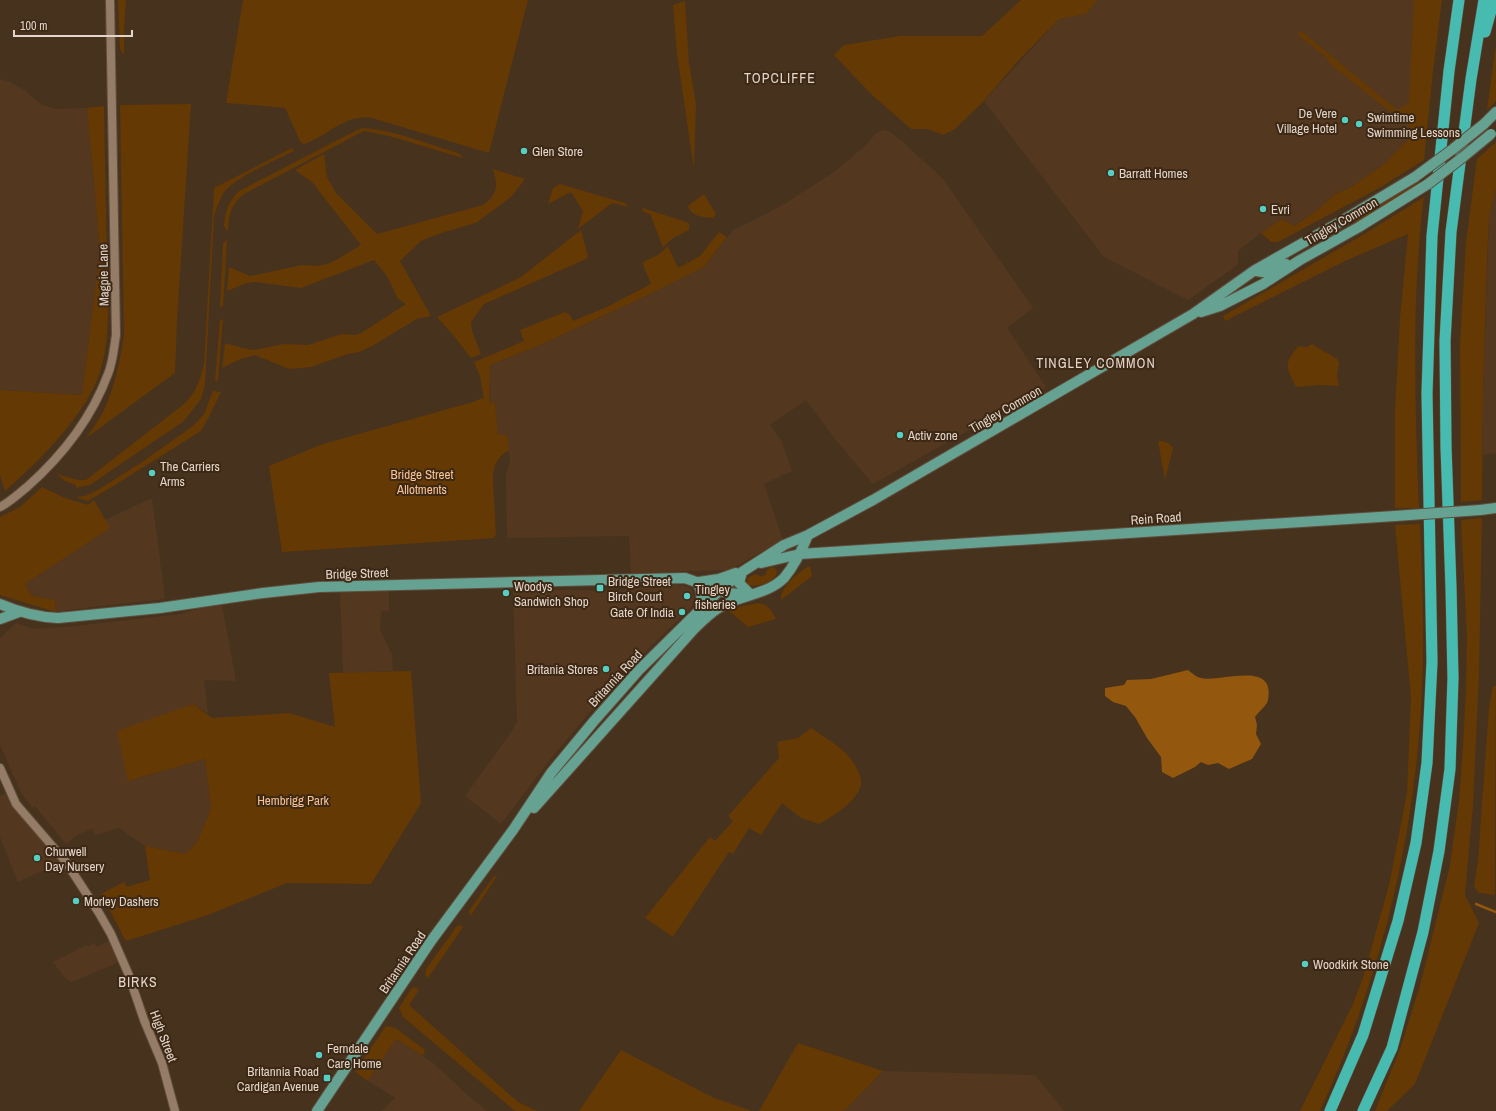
<svg xmlns="http://www.w3.org/2000/svg" width="1496" height="1111" font-family="'Archivo Narrow',sans-serif">
<rect width="100%" height="100%" fill="#47321e"/>
<path fill="#53381f" d="M 1097,0 L 1417,0 L 1416,132 L 1383,165 L 1351,187 L 1334,195 L 1316,211 L 1293,226 L 1282,219 L 1261,233 L 1238,251 L 1238,263 L 1235,267 L 1188,300 L 1104,257 L 984,101 L 1059,19 L 1086,14 Z
M 0,79 L 10,82 L 26,91 L 42,105 L 55,109 L 87,108 L 100,250 L 82,395 L 0,390 Z
M 883,130 L 889,131 L 903,142 L 943,179 L 1033,308 L 1007,328 L 1046,387 L 873,484 L 835,439 L 806,400 L 770,425 L 782,442 L 792,471 L 764,484 L 783,540 L 729,570 L 631,573 L 629,536 L 507,538 L 506,473 L 510,463 L 507,435 L 498,436 L 495,402 L 489,403 L 490,365 L 540,345 L 642,298 L 704,267 L 733,230 L 754,220 L 786,203 L 834,172 L 866,145 L 876,133 Z
M 1496,188 L 1496,453 L 1483,455 L 1483,391 L 1489,218 Z
M 152,498 L 165,599 L 92,607 L 56,612 L 55,600 L 32,596 L 25,584 L 110,528 L 105,520 Z
M 672,584 L 692,588 L 695,601 L 691,608 L 651,646 L 605,694 L 549,761 L 501,824 L 465,796 L 512,731 L 517,722 L 513,589 L 617,591 L 653,586 Z
M 340,590 L 389,590 L 389,611 L 381,611 L 380,630 L 392,655 L 393,671 L 343,673 Z
M 222,605 L 236,681 L 204,680 L 208,714 L 193,704 L 129,781 L 205,759 L 211,809 L 197,842 L 186,854 L 145,846 L 119,828 L 96,835 L 92,829 L 77,835 L 66,844 L 35,806 L 32,808 L 20,790 L 0,745 L 0,638 L 16,623 L 34,629 L 75,626 L 181,614 L 197,609 Z
M 8,792 L 62,862 L 18,882 L 0,837 L 0,796 Z
M 110,940 L 121,961 L 72,982 L 66,979 L 53,962 L 86,945 L 87,947 L 94,943 L 97,947 Z
M 396,1039 L 433,1063 L 472,1099 L 487,1111 L 382,1111 L 395,1098 L 368,1081 Z
M 883,1071 L 1035,1075 L 1064,1111 L 844,1111 Z"/>
<path fill="#643904" d="M 118,0 L 126,0 L 124,29 L 124,54 L 122,53 L 120,48 Z
M 243,0 L 528,0 L 489,153 L 372,118 C 343,114 329,136 304,144 L 301,143 L 285,108 L 253,105 L 226,103 Z
M 1021,0 L 1097,0 L 1086,14 L 1059,19 L 1017,62 L 982,103 L 955,129 L 943,135 L 928,129 L 911,129 L 871,94 L 834,55 L 844,45 L 900,36 L 982,36 Z
M 1414,0 L 1442,0 L 1433,71 L 1424,160 L 1381,187 L 1278,242 L 1271,242 L 1261,233 L 1282,219 L 1294,226 L 1316,211 L 1334,195 L 1351,187 L 1383,165 L 1416,132 L 1330,64 L 1326,57 L 1298,35 L 1301,31 L 1397,110 L 1409,103 Z
M 685,1 L 689,63 L 696,104 L 694,169 L 677,54 L 673,5 Z
M 1496,47 L 1496,101 L 1487,110 L 1495,50 Z
M 191,104 L 177,321 L 175,373 L 86,438 C 92,429 99,420 104,410 C 115,386 120,360 124,335 L 120,105 Z
M 104,106 L 108,310 C 108,333 106,359 97,380 C 80,421 38,462 5,491 L 0,475 L 0,390 L 82,395 L 100,250 L 87,108 Z
M 363,128 C 394,130 425,143 455,152 L 460,154 L 463,158 L 389,136 L 364,131 L 244,194 C 231,204 228,216 228,232 L 224,226 C 225,212 228,202 239,191 L 357,130 Z
M 1496,142 L 1496,188 L 1489,218 L 1487,260 L 1483,391 L 1482,500 L 1461,502 L 1460,344 L 1466,242 L 1477,159 Z
M 292,148 L 294,151 C 276,160 233,178 223,194 C 219,201 216,209 214,217 L 205,385 L 201,399 L 184,421 L 90,485 L 76,488 L 76,485 L 65,481 L 57,474 L 78,480 L 86,480 L 184,404 C 196,393 201,378 204,363 L 214,188 Z
M 324,154 L 327,177 L 336,193 L 377,234 L 483,205 C 498,194 498,187 493,169 L 525,179 L 511,197 L 476,223 L 441,233 L 421,241 L 400,261 L 431,316 L 417,319 L 372,346 L 359,352 L 348,354 L 311,367 L 289,369 L 255,355 L 238,360 L 222,368 L 225,343 L 242,348 L 254,350 L 284,344 L 308,345 L 342,334 L 355,335 L 361,333 L 406,304 L 398,299 L 387,276 L 374,260 L 301,288 L 255,282 L 247,283 L 227,291 L 229,267 L 250,276 L 302,265 L 317,266 L 327,264 L 336,260 L 361,245 L 312,182 L 295,170 Z
M 1420,178 L 1419,184 L 1355,224 L 1352,219 Z
M 560,184 L 625,203 L 628,207 L 612,203 L 578,229 L 583,211 L 571,192 L 548,204 L 553,188 Z
M 704,194 L 716,214 L 713,218 C 703,217 692,217 688,206 Z
M 1424,197 C 1419,231 1418,264 1416,298 C 1414,368 1416,438 1419,508 L 1395,508 L 1395,410 L 1400,318 L 1408,234 L 1345,261 L 1225,321 L 1223,316 L 1366,233 Z
M 643,208 L 689,223 L 689,230 L 673,238 L 663,247 L 650,214 L 642,211 Z
M 581,230 L 588,256 L 586,259 L 484,304 L 471,322 L 472,331 L 481,354 L 471,358 L 453,335 L 437,317 L 509,283 L 521,277 Z
M 719,232 L 727,237 L 704,267 L 642,298 L 540,345 L 490,365 L 489,403 L 495,402 L 498,435 L 507,435 L 509,450 C 489,462 493,478 494,498 C 495,510 495,523 496,535 L 494,536 L 495,538 L 282,552 L 269,466 L 323,444 L 473,402 L 482,398 L 484,399 L 480,376 L 474,362 L 524,341 L 520,330 L 565,312 L 570,315 L 573,321 L 607,307 L 647,286 L 651,283 L 644,268 L 643,262 L 658,255 L 668,246 L 678,268 L 700,256 Z
M 227,240 L 223,307 L 220,306 L 223,243 Z
M 223,319 L 218,381 L 215,381 L 220,320 Z
M 1312,344 L 1337,359 L 1339,363 L 1337,376 L 1339,386 L 1320,385 L 1296,387 C 1286,366 1283,366 1298,346 L 1307,347 Z
M 213,391 L 221,392 L 209,417 L 201,431 L 115,485 L 88,501 L 75,497 L 85,496 L 98,490 L 145,460 L 193,426 L 204,414 Z
M 1158,441 C 1165,441 1169,442 1173,448 L 1165,480 Z
M 42,487 L 65,498 L 88,505 L 94,500 L 110,528 L 25,584 L 32,596 L 55,600 L 56,612 L 0,595 L 0,517 L 20,507 Z
M 1482,518 L 1479,673 L 1473,806 L 1465,895 L 1479,923 L 1415,1084 L 1387,1111 L 1375,1111 L 1400,1049 L 1420,986 L 1450,865 L 1459,800 L 1463,747 L 1466,689 L 1467,638 L 1461,520 Z
M 1420,524 C 1423,591 1425,657 1420,724 C 1410,858 1376,989 1320,1111 L 1300,1111 L 1352,1006 L 1363,978 L 1389,885 L 1407,793 L 1411,698 L 1395,525 Z
M 810,566 L 812,576 L 781,600 C 779,589 800,570 810,566 Z
M 772,567 L 776,569 L 777,572 C 775,582 757,588 748,585 L 747,581 L 749,577 L 756,574 L 762,577 L 766,574 L 766,572 L 769,568 Z
M 758,603 C 769,605 771,610 776,619 L 748,627 L 728,610 L 734,608 Z
M 411,671 L 421,803 L 371,884 L 287,883 L 208,915 L 126,941 L 101,894 L 124,882 L 127,887 L 150,880 L 145,846 L 186,854 L 197,842 L 211,809 L 205,759 L 128,781 L 117,731 L 193,704 L 212,718 L 289,713 L 335,727 L 329,673 Z
M 1493,686 L 1496,686 L 1495,895 L 1479,893 L 1474,887 L 1478,861 L 1489,708 Z
M 811,728 C 821,735 832,741 841,749 C 847,754 851,759 855,765 C 857,769 860,775 861,779 C 864,798 832,817 819,824 L 801,818 L 782,803 L 761,835 L 749,828 L 733,854 L 729,852 L 673,937 L 645,918 L 710,837 L 715,841 L 733,821 L 728,816 L 779,758 L 777,742 L 798,738 Z
M 494,876 L 497,876 L 470,917 L 469,911 L 471,908 Z
M 460,925 L 463,927 L 428,978 L 425,975 L 426,969 L 457,926 Z
M 415,987 L 419,990 L 409,1005 L 518,1102 L 537,1111 L 515,1111 L 403,1017 L 399,1008 L 411,989 Z
M 389,1026 L 397,1029 L 425,1050 L 423,1056 L 396,1039 L 368,1081 L 355,1072 L 385,1027 Z
M 798,1043 L 883,1071 L 844,1111 L 759,1111 Z
M 621,1050 L 714,1098 L 752,1111 L 579,1111 Z"/>
<path fill="#93570d" d="M 1188,670 C 1192,673 1196,677 1201,678 C 1216,682 1263,665 1268,687 C 1269,692 1269,698 1267,703 C 1264,708 1258,712 1255,717 L 1257,725 L 1256,734 L 1261,744 L 1252,759 L 1229,769 L 1218,763 L 1208,765 L 1201,762 L 1195,767 L 1173,778 L 1162,772 L 1161,757 L 1147,738 L 1135,717 L 1126,706 L 1113,702 L 1105,696 L 1105,688 L 1124,685 L 1127,680 L 1151,679 Z"/>
<g fill="none" stroke-linecap="round" stroke-linejoin="round">
<path stroke="#93570d" stroke-width="2.5" d="M 1476,904 L 1496,912"/>
<g stroke="#604e3d" stroke-width="10">
<path id="minor" d="M 0,507 C 10,502 18,494 27,487 C 62,456 92,417 108,374 C 113,362 114,347 116,335 L 110,0
M 0,768 L 16,804 L 66,862 L 99,913 L 111,934 L 128,973 L 144,1020 L 162,1063 L 175,1111"/>
</g>
<g stroke="#604e3d" stroke-width="12">
<path id="major" d="M 1484,124 L 1496,112
M 1256,271 L 1263,272 L 1286,264
M 1201,312 L 1220,306 L 1263,284 L 1300,260 L 1359,227 L 1428,184
M 1480,510 L 1496,508
M 761,563 L 800,554 L 1395,516
M 742,572 L 739,583 L 751,595
M 697,582 C 703,592 702,600 699,611
M 699,582 L 719,579 L 736,573
M 0,604 C 19,612 37,617 58,618 L 160,608 L 263,593 L 319,587 L 685,578 L 727,593 L 751,595
M 0,619 L 19,612
M 534,808 L 694,629 C 702,621 710,613 720,607 C 740,595 767,595 784,578 C 794,566 802,550 808,535
M 317,1111 L 431,941 L 513,830 L 551,773 L 594,721 L 639,670 L 719,591 L 742,572 L 784,545 L 808,535 L 873,500 L 1193,314 L 1255,270 L 1340,222 L 1415,177"/>
</g>
<g stroke="#604e3d" stroke-width="12">
<path id="highway" d="M 1485,32 L 1494,0
M 1330,1111 L 1363,1035 L 1398,921 L 1416,843 L 1427,763 L 1432,662 L 1427,394 L 1432,236 L 1449,71 L 1459,0
M 1363,1111 L 1392,1048 L 1423,932 L 1439,851 L 1450,769 L 1453,678 L 1451,588 L 1446,447 L 1445,341 L 1451,232 L 1471,79 L 1484,0"/>
</g>
<use href="#minor" stroke="#957c66" stroke-width="8"/>
<use href="#major" stroke="#66a292" stroke-width="10"/>
<use href="#highway" stroke="#47bbb0" stroke-width="11"/>
<g stroke="#604e3d" stroke-width="12" stroke-linecap="butt">
<path id="major-bridge" d="M 1415,177 L 1453,149 L 1484,124
M 1428,184 L 1463,157 L 1491,134
M 1395,516 L 1480,510"/>
</g>
<use href="#major-bridge" stroke="#66a292" stroke-width="10"/>
</g>
<g fill="#57cec2" stroke="#3c2814" stroke-width="1.5">
<circle cx="1345" cy="120" r="4"/>
<circle cx="1359" cy="124" r="4"/>
<circle cx="524" cy="151" r="4"/>
<circle cx="1111" cy="173" r="4"/>
<circle cx="1263" cy="209" r="4"/>
<circle cx="900" cy="435" r="4"/>
<circle cx="152" cy="473" r="4"/>
<rect x="596" y="584" width="8" height="8" rx="2"/>
<circle cx="506" cy="593" r="4"/>
<circle cx="687" cy="596" r="4"/>
<circle cx="682" cy="612" r="4"/>
<circle cx="606" cy="669" r="4"/>
<circle cx="37" cy="858" r="4"/>
<circle cx="76" cy="901" r="4"/>
<circle cx="1305" cy="964" r="4"/>
<circle cx="319" cy="1055" r="4"/>
<rect x="323" y="1074" width="8" height="8" rx="2"/>
</g>
<g text-anchor="middle" stroke-width="4" stroke-linejoin="round" paint-order="stroke">
<g font-size="13" fill="#e3d5c9" stroke="#3c2814" text-anchor="start">
<text x="1337" y="118" text-anchor="end">De Vere<tspan x="1337" dy="15">Village Hotel</tspan></text>
<text x="1367" y="122">Swimtime<tspan x="1367" dy="15">Swimming Lessons</tspan></text>
<text x="532" y="156">Glen Store</text>
<text x="1119" y="178">Barratt Homes</text>
<text x="1271" y="214">Evri</text>
<text x="908" y="440">Activ zone</text>
<text x="160" y="471">The Carriers<tspan x="160" dy="15">Arms</tspan></text>
<text x="608" y="586">Bridge Street<tspan x="608" dy="15">Birch Court</tspan></text>
<text x="514" y="591">Woodys<tspan x="514" dy="15">Sandwich Shop</tspan></text>
<text x="695" y="594">Tingley<tspan x="695" dy="15">fisheries</tspan></text>
<text x="674" y="617" text-anchor="end">Gate Of India</text>
<text x="598" y="674" text-anchor="end">Britania Stores</text>
<text x="45" y="856">Churwell<tspan x="45" dy="15">Day Nursery</tspan></text>
<text x="84" y="906">Morley Dashers</text>
<text x="1313" y="969">Woodkirk Stone</text>
<text x="327" y="1053">Ferndale<tspan x="327" dy="15">Care Home</tspan></text>
<text x="319" y="1076" text-anchor="end">Britannia Road<tspan x="319" dy="15">Cardigan Avenue</tspan></text>
</g>
<g font-size="13" fill="#e3d5c9" stroke="#3c2814">
<text transform="translate(1341 221) rotate(-30)" y="5">Tingley Common</text>
<text transform="translate(103 275) rotate(-91)" y="5">Magpie Lane</text>
<text transform="translate(1005 409) rotate(-30)" y="5">Tingley Common</text>
<text transform="translate(1156 518) rotate(-4)" y="5">Rein Road</text>
<text transform="translate(357 573) rotate(-2)" y="5">Bridge Street</text>
<text transform="translate(615 678) rotate(-47)" y="5">Britannia Road</text>
<text transform="translate(402 962) rotate(-56)" y="5">Britannia Road</text>
<text transform="translate(164 1036) rotate(69)" y="5">High Street</text>
</g>
<g font-size="13" fill="#f8c395" stroke="#3c2814">
<text x="422" y="479">Bridge Street<tspan x="422" dy="15">Allotments</tspan></text>
<text x="293" y="805">Hembrigg Park</text>
</g>
<g font-size="14" letter-spacing="1" fill="#e3d5c9" stroke="#3c2814">
<text x="780" y="83">TOPCLIFFE</text>
<text x="1096" y="368">TINGLEY COMMON</text>
<text x="138" y="987">BIRKS</text>
</g>
</g>
<path d="M14 30v6h118v-6" fill="none" stroke="#e3d5c9" stroke-width="2"/>
<text x="20" y="30" font-size="12" fill="#e3d5c9" stroke="#3c2814" stroke-width="3" paint-order="stroke">100 m</text>
</svg>
